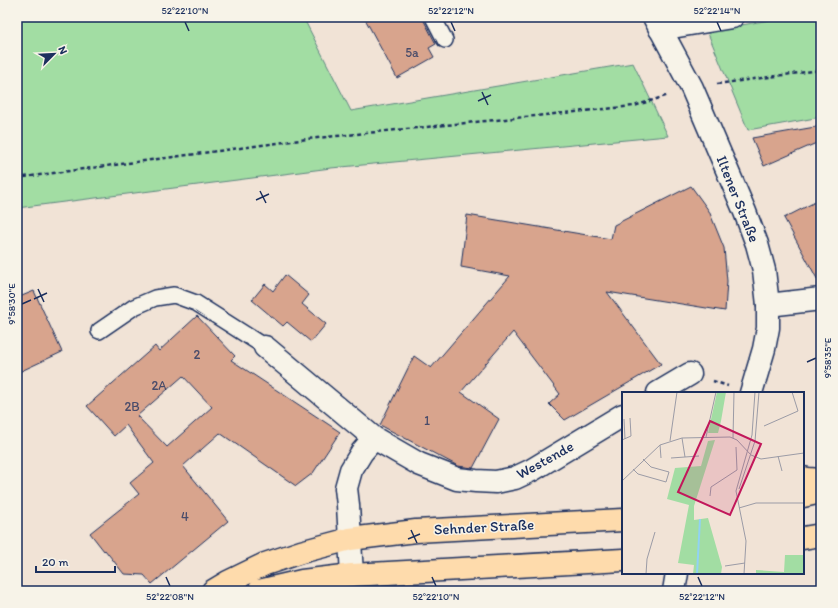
<svg xmlns="http://www.w3.org/2000/svg" width="838" height="608" font-family="Itim,sans-serif">
<rect width="100%" height="100%" fill="#f1e3d6"/>
<filter id="ink" filterUnits="userSpaceOnUse"><feTurbulence type="fractalNoise" baseFrequency=".025" numOctaves="2"/><feDisplacementMap in="SourceGraphic" scale="8" xChannelSelector="R" yChannelSelector="G"/><feConvolveMatrix kernelMatrix="1 2 1 2 8 2 1 2 1" color-interpolation-filters="sRGB"/></filter>
<g filter="url(#ink)">
<path fill="#a2dda3" stroke="#5e8680" d="M 17,17 L 303,17 L 351,111 L 633,63 L 668,136 L 331,168 L 17,208 Z
M 787,17 L 821,17 L 821,117 L 748,130 L 707,31 Z"/>
<path fill="#d8a48d" stroke="#1b2f5e" fill-rule="evenodd" d="M 364,17 L 422,17 L 436,44 L 429,48 L 434,57 L 397,78 Z
M 821,126 L 821,141 L 764,166 L 752,138 Z
M 691,186 L 709,211 L 724,248 L 727,281 L 725,311 L 607,292 L 661,364 L 565,420 L 549,404 L 560,394 L 513,332 L 461,392 L 499,419 L 473,468 L 458,466 L 380,425 L 414,356 L 431,368 L 510,276 L 461,267 L 467,215 L 611,239 L 614,225 Z
M 821,199 L 821,286 L 784,218 Z
M 285,275 L 309,295 L 302,304 L 326,324 L 311,342 L 287,322 L 283,326 L 252,300 L 265,284 L 273,291 Z
M 34,291 L 62,352 L 17,373 L 17,298 Z
M 197,316 L 235,356 L 231,360 L 340,432 L 313,473 L 296,486 L 220,433 L 183,466 L 228,521 L 152,584 L 144,575 L 124,574 L 105,550 L 104,551 L 90,533 L 139,494 L 130,483 L 154,463 L 126,425 L 114,436 L 87,406 L 155,346 L 159,351 ZM 183,376 L 212,407 L 167,447 L 137,416 Z"/>
<g fill="none" stroke-linecap="round" stroke-linejoin="round">
<g stroke="#1b2f5e" stroke-width="18">
<path id="lane" d="M 433,17 L 445,40
M 99,331 L 134,307 L 155,298 L 174,295 L 196,303 L 265,347"/>
</g>
<g stroke="#1b2f5e" stroke-width="25">
<path id="street" d="M 660,29 L 732,17
M 768,305 L 821,299
M 265,347 L 374,438 L 419,464 L 457,479 L 476,481 L 496,482 L 515,478 L 532,470 L 623,415
M 658,393 L 690,374
M 352,575 L 348,505 L 346,488 L 351,470 L 362,452 L 374,438"/>
</g>
<g stroke="#1b2f5e" stroke-width="25">
<path id="secondary" d="M 654,17 L 692,88 L 745,212 L 757,244 L 764,270 L 768,305 L 768,328 L 764,349 L 751,393
M 674,591 L 677,573"/>
</g>
<g stroke="#1b2f5e" stroke-width="25">
<path id="primary" d="M 803,478 L 808,479 L 821,480
M 803,496 L 821,492
M 803,538 L 821,535
M 213,591 L 228,582 L 265,564 L 301,552 L 350,539 L 416,531 L 623,520
M 259,591 L 302,581 L 352,575 L 623,560"/>
</g>
<path stroke="#1b2f5e" stroke-width="2.5" stroke-dasharray="4 3" stroke-linecap="butt" d="M 717,84 L 821,70
M 17,178 L 307,139 L 634,106 L 669,95
M 713,381 L 728,386"/>
<use href="#lane" stroke="#f7f3e8" stroke-width="15"/>
<use href="#street" stroke="#f7f3e8" stroke-width="22"/>
<use href="#secondary" stroke="#f7f3e8" stroke-width="22"/>
<use href="#primary" stroke="#fedbac" stroke-width="22"/>
</g>
</g>
<path fill="none" stroke="#1b2f5e" stroke-width="1.5" d="M 185,22 L 189,31M 451,22 L 455,31M 717,22 L 721,31M 482,92 L 488,105M 478,101 L 491,95M 260,191 L 266,203M 256,200 L 269,194M 38,289 L 44,302M 34,299 L 47,293M 22,304 L 31,300M 807,362 L 816,358M 411,530 L 417,543M 408,539 L 420,534M 166,577 L 170,586M 432,577 L 436,586M 698,577 L 702,586"/>
<g text-anchor="middle" stroke-width="3" stroke-linejoin="round" paint-order="stroke">
<g font-size="13" fill="#4a4c6a">
<text x="412" y="57">5a</text>
<text x="197" y="359">2</text>
<text x="159" y="390">2A</text>
<text x="132" y="411">2B</text>
<text x="427" y="425">1</text>
<text x="185" y="521">4</text>
</g>
<g font-size="15" fill="#1b2f5e" stroke="#f7f3e8">
<text transform="translate(738 199) rotate(68)" y="5">Iltener Straße</text>
<text transform="translate(545 460) rotate(-29)" y="5">Westende</text>
<text transform="translate(484 527) rotate(-3)" y="5">Sehnder Straße</text>
</g>
</g>
<g transform="translate(622 392)">
<rect width="182" height="182" fill="#f1e3d6"/>
<path d="M 95,0 L 104,0 L 99,29 L 96,41 L 86,41 ZM 93,48 L 72,114 L 72,128 L 86,126 L 100,175 L 99,182 L 71,182 L 72,173 L 56,171 L 67,113 L 45,107 L 53,76 L 79,74 L 86,49 ZM 163,163 L 182,163 L 182,182 L 134,182 L 134,178 L 162,180 Z" fill="#a2dda3"/>
<path fill="none" stroke="#91d2f3" stroke-width="2" d="M 75,182 L 78,127"/>
<path fill="none" stroke="#9b9ba6" stroke-width="1" d="M 2,27 L 3,47M 142,34 L 176,19 L 170,0M 84,45 L 94,0M 60,46 L 63,65M 111,46 L 112,0M 0,48 L 9,44 L 8,26M 48,49 L 55,0M 38,53 L 39,66M 156,64 L 160,79M 49,66 L 77,64M 11,77 L 16,82 L 44,90 L 47,80 L 29,75 L 21,67M 0,89 L 38,53 L 60,46 L 108,45 L 115,48 L 129,63 L 139,67 L 182,61M 117,97 L 133,49 L 137,0M 88,104 L 89,95 L 115,78 L 114,55M 117,116 L 134,111 L 182,111M 103,174 L 123,171M 24,182 L 25,167 L 33,140M 122,182 L 124,149 L 114,99 L 130,43 L 133,0"/>
<path fill="#c2185b" fill-opacity="0.15" stroke="#c2185b" stroke-width="2" d="M 88,29 L 139,52 L 108,123 L 56,100 Z"/>
<rect width="182" height="182" fill="none" stroke="#1b2f5e" stroke-width="2"/>
</g>
<rect width="838" height="608" fill="none" stroke="#f7f3e8" stroke-width="44"/>
<g transform="translate(54 54) rotate(66)" stroke="#f7f3e8" stroke-width="3" paint-order="stroke">
<path d="M0-3L7 15L0 10L-7 15Z" fill="#1b2f5e"/>
<text y="-6" font-size="11" font-weight="bold" text-anchor="middle" fill="#1b2f5e">N</text>
</g>
<path d="M36 566v6h79v-6" fill="none" stroke="#1b2f5e" stroke-width="2"/>
<text x="42" y="566" font-size="12" fill="#1b2f5e" stroke="#f7f3e8" stroke-width="3" paint-order="stroke">20 m</text>
<rect x="22" y="22" width="794" height="564" fill="none" stroke="#1b2f5e" stroke-width="1.5"/>
<g font-size="10" text-anchor="middle" fill="#1b2f5e">
<text x="185" y="14">52°22'10"N</text>
<text x="451" y="14">52°22'12"N</text>
<text x="717" y="14">52°22'14"N</text>
<text transform="translate(11 304) rotate(-90)" y="4">9°58'30"E</text>
<text transform="translate(827 358) rotate(-90)" y="4">9°58'35"E</text>
<text x="170" y="600">52°22'08"N</text>
<text x="436" y="600">52°22'10"N</text>
<text x="702" y="600">52°22'12"N</text>
</g>
</svg>
